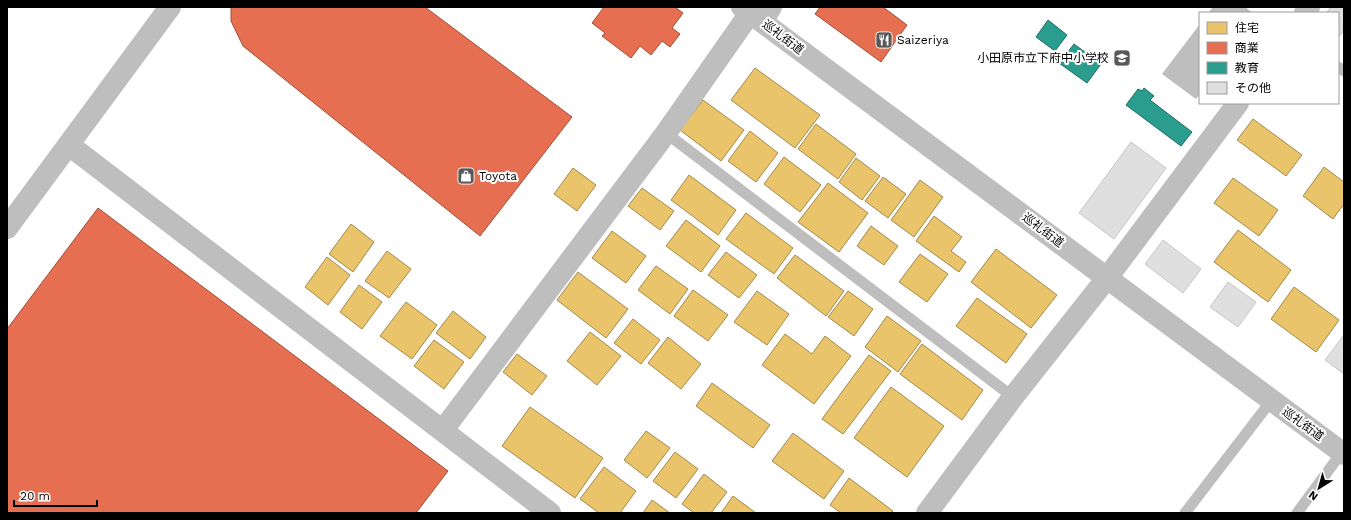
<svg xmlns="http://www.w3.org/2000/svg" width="1351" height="520" font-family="'Work Sans','Noto Sans JP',sans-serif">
<rect width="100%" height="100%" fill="#fff"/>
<path fill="#bebebe" d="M 1213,7 L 1245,7 L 1253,13 L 1208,13 Z
M 1200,24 L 1200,94 L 1196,99 L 1162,74 Z"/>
<path fill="#e9c46a" stroke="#a3894a" d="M 755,68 L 820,115 L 795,148 L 731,100 Z
M 703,100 L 744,130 L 721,161 L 680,130 Z
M 1253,119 L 1302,155 L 1286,176 L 1237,140 Z
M 816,124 L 856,154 L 838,179 L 798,149 Z
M 750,131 L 778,153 L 756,182 L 728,161 Z
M 784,157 L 821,185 L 800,212 L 764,184 Z
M 856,158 L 880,176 L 862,200 L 839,182 Z
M 1324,167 L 1344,182 L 1344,204 L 1333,219 L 1303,196 Z
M 573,168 L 596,185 L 577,211 L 554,194 Z
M 689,175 L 736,210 L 718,235 L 671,200 Z
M 883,177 L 906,194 L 888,218 L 865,201 Z
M 1233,178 L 1278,210 L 1259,236 L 1214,203 Z
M 920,180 L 943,197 L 914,237 L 891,220 Z
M 828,183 L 868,213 L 839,252 L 798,222 Z
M 642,188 L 674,211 L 660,230 L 628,206 Z
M 746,213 L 793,248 L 774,274 L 726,239 Z
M 934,216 L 962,237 L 951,251 L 966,262 L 959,272 L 916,241 Z
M 686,220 L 720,246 L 701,272 L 666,246 Z
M 351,224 L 374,242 L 353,272 L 329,254 Z
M 871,226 L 898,246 L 884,265 L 857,246 Z
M 1238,230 L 1291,270 L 1268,302 L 1214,262 Z
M 612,231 L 646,256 L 626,283 L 592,258 Z
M 996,249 L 1057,295 L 1031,328 L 971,282 Z
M 387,251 L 411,269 L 389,298 L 365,281 Z
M 726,252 L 757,275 L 739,298 L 708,275 Z
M 920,254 L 948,274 L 927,302 L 899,282 Z
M 795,255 L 844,291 L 826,316 L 777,278 Z
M 327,257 L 350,275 L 328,305 L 305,287 Z
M 656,266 L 688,289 L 670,314 L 638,290 Z
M 578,272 L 628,309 L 606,338 L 557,300 Z
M 359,285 L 382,302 L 362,329 L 340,312 Z
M 1294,287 L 1339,320 L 1316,352 L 1271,319 Z
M 693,290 L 728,315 L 708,341 L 674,316 Z
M 757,291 L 789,314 L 767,345 L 734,322 Z
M 848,291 L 873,309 L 854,336 L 828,317 Z
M 977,298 L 1027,334 L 1006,363 L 956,326 Z
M 406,302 L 437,325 L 412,359 L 380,336 Z
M 453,311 L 486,337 L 470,359 L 436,333 Z
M 887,316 L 921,341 L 898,372 L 865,347 Z
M 633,319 L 660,340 L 641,364 L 614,343 Z
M 590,332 L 621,356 L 597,385 L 567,361 Z
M 785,334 L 812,354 L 825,336 L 851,356 L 814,404 L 762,365 Z
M 668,337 L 701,364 L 681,389 L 648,363 Z
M 434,340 L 464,362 L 444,389 L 414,366 Z
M 922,344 L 983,390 L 962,420 L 900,374 Z
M 517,354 L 547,376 L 532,395 L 503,372 Z
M 869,355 L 891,371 L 843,434 L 822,419 Z
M 712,383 L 770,425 L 753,448 L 696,406 Z
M 891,387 L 944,426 L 907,477 L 854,438 Z
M 530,407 L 603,458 L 575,498 L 502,446 Z
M 646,431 L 670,448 L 647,478 L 624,460 Z
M 793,433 L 844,471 L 824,499 L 772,461 Z
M 675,452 L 698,469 L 676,498 L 653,481 Z
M 604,467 L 636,491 L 620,513 L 599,513 L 580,499 Z
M 704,474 L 727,492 L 711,513 L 694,513 L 682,504 Z
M 849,478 L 893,511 L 891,513 L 841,513 L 830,505 Z
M 733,496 L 756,513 L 721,513 Z
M 652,500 L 670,513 L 643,513 Z"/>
<path fill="#e76f51" stroke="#a24e39" d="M 231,7 L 425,7 L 572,117 L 480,236 L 243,46 L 231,21 Z
M 604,7 L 675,7 L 683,13 L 672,28 L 680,34 L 670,47 L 662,41 L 651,55 L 640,46 L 631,58 L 602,36 L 605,33 L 592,23 Z
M 820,7 L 883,7 L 907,25 L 881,62 L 815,14 Z
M 98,208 L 448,471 L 416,513 L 7,513 L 7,329 Z"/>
<path fill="#2a9d8f" stroke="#1d6e64" d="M 1048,20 L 1067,35 L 1055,51 L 1036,37 Z
M 1074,44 L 1101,64 L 1087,83 L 1059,63 Z
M 1144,88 L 1154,96 L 1150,100 L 1192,132 L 1181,146 L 1126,105 L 1138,89 L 1142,91 Z"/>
<path fill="#dfdfdf" stroke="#c6c6c6" d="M 1331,7 L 1344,7 L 1344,30 L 1338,38 L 1338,13 L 1326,13 Z
M 1131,142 L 1166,168 L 1114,239 L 1079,213 Z
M 1163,240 L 1201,269 L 1183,293 L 1145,264 Z
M 1228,282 L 1256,302 L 1238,327 L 1210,307 Z
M 1344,335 L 1344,374 L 1325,360 Z"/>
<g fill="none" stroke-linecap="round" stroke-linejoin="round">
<path stroke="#bebebe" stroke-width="11" d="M 1338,67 L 1344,71
M 666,133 L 1013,397
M 1185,513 L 1271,401
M 1297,513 L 1342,452"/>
<path stroke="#bebebe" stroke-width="22" d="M 1305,13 L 1309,7
M 762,21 L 771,7
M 1107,278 L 1238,103
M 443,430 L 666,133 L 750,13"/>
<path stroke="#bebebe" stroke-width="22" d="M 742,7 L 1344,454
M 69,145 L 550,513
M 7,228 L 170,7
M 927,513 L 1013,397 L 1107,278"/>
</g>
<defs>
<g id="restaurant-square" transform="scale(0.9)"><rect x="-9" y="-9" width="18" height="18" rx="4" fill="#595959" stroke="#fff"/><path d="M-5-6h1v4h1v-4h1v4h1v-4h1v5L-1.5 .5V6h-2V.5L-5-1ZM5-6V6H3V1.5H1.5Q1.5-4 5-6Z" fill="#fff"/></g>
<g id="school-square" transform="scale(0.9)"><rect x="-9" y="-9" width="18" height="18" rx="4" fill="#595959" stroke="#fff"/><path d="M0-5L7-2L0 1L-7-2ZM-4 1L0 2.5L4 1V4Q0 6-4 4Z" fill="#fff"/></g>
<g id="shop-square" transform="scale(0.9)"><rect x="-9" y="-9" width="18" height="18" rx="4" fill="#595959" stroke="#fff"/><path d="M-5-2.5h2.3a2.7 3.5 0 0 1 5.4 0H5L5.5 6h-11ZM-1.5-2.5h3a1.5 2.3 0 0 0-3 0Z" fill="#fff"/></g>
</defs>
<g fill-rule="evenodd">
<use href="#restaurant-square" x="884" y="40"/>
<use href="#school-square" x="1122" y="58"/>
<use href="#shop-square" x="466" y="176"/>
</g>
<g text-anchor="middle" stroke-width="4" stroke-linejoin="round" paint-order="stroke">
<g font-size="12" fill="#000" stroke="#fff">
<text transform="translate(783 37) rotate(37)" y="4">巡礼街道</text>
<text transform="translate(1043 230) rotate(37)" y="4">巡礼街道</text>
<text transform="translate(1303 424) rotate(36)" y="4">巡礼街道</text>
</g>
<g font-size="12" fill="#000" stroke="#fff" text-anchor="start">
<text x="897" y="44">Saizeriya</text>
<text x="1109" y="62" text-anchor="end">小田原市立下府中小学校</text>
<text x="479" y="180">Toyota</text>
</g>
</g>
<rect width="1351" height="520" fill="none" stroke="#000000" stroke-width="16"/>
<rect x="1199" y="12" width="140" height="92" fill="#ffffff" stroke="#999999"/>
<rect x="1207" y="22" width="20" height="12" fill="#e9c46a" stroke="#999999"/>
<text x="1235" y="32" font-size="12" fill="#000000">住宅</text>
<rect x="1207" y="42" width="20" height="12" fill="#e76f51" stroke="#999999"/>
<text x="1235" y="52" font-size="12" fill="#000000">商業</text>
<rect x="1207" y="62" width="20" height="12" fill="#2a9d8f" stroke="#999999"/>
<text x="1235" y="72" font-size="12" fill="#000000">教育</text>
<rect x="1207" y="82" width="20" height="12" fill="#dfdfdf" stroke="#999999"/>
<text x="1235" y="92" font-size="12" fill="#000000">その他</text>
<g transform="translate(1319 488) rotate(217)" stroke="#ffffff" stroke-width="3" paint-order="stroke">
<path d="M0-3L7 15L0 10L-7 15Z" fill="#000000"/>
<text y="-6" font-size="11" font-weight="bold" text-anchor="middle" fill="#000000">N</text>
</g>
<path d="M14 500v6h83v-6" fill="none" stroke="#000000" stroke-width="2"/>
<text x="20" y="500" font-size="12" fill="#000000" stroke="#ffffff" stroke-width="3" paint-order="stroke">20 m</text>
</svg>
